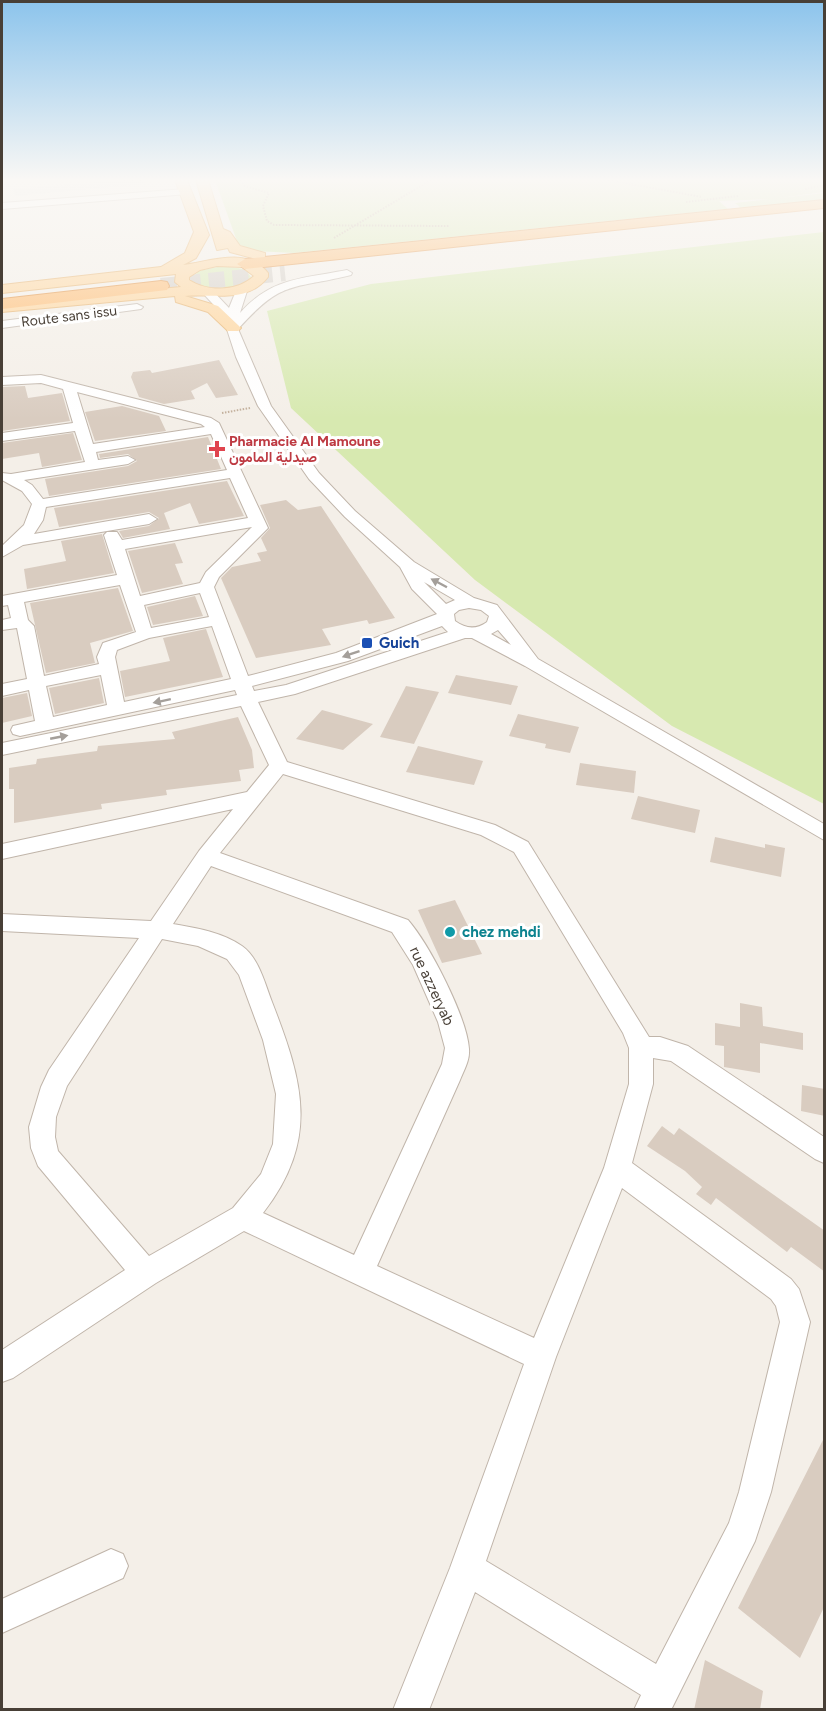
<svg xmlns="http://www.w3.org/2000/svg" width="826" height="1711" font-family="Figtree,Vazirmatn,sans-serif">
<rect width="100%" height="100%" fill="#f4efe8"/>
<path fill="#d7e9b0" d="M 215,180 L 824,180 L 824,192 L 772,199 L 719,201 L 728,209 L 294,253 L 255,251 L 238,244 Z
M 824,193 L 824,200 L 741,208 L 735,203 Z
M 824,232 L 824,804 L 672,726 L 475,580 L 291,408 L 267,311 L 371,284 Z
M 222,266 L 245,269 L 251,277 C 239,291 205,293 193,279 L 198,271 Z"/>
<path fill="#e5e2e0" d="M 125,180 L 144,180 L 145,184 L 15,196 L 13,189 Z"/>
<path fill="#d9ccc0" d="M 219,360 L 238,395 L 216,398 L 207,383 L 191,391 L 195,399 L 164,404 L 139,397 L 131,377 L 133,372 L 150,370 L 152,373 Z
M 25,386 L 28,398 L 62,393 L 70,421 L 2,431 L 2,387 Z
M 122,406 L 159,416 L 166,431 L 95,441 L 85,412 Z
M 73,433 L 82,460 L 42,467 L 39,453 L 2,459 L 2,443 Z
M 208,437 L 221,469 L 49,496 L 45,479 L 128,466 L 137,461 L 128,454 L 100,458 L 99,454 Z
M 227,481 L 244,516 L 199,524 L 190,503 L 164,513 L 170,529 L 123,538 L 119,531 L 149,526 L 159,518 L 149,512 L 59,527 L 54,508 Z
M 286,500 L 298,510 L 321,506 L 395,618 L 369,624 L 367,620 L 322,629 L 331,645 L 256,658 L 221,578 L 232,567 L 261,561 L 257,553 L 267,551 L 261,538 L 270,528 L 260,505 Z
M 102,534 L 114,573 L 27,589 L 24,569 L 66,561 L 61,541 Z
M 175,543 L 183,563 L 175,564 L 183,584 L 142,593 L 128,551 Z
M 118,588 L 133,631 L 90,643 L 95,663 L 46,673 L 30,603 Z
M 195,596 L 203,616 L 153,625 L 147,607 Z
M 206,629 L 223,677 L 125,697 L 120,671 L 170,661 L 163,638 Z
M 456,675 L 518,686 L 511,705 L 448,693 Z
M 99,678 L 104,703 L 55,714 L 49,688 Z
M 406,686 L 439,692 L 414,744 L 380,737 Z
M 27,693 L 32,716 L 2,723 L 2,698 Z
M 322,710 L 373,724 L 343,750 L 296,739 Z
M 518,714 L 579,727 L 570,753 L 545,748 L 546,744 L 509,736 Z
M 238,717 L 252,750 L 254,768 L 239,770 L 241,781 L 166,790 L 167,795 L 101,804 L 102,809 L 14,823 L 14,789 L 9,789 L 9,768 L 36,764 L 37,759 L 97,751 L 98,746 L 175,739 L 172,732 Z
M 418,746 L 483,761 L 474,785 L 406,772 Z
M 580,763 L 636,771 L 634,793 L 576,785 Z
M 638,796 L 700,810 L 695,833 L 631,819 Z
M 715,837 L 765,848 L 765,844 L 785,848 L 781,877 L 710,862 Z
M 455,900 L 482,954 L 442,963 L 418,910 Z
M 740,1003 L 762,1007 L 763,1026 L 803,1033 L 803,1050 L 760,1043 L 760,1073 L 724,1067 L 724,1046 L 715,1045 L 715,1023 L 740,1027 Z
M 802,1085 L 825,1089 L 825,1116 L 801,1111 Z
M 662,1126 L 674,1135 L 679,1128 L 825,1231 L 825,1272 L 791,1247 L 787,1252 L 716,1198 L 711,1205 L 696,1194 L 702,1187 L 685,1171 L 647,1146 Z
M 825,1436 L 825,1605 L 800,1658 L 738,1608 Z
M 705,1660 L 763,1691 L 760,1710 L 694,1710 Z"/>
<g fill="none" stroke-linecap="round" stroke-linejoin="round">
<path stroke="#d2ccc4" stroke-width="16" stroke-dasharray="16 8" stroke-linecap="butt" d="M 161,286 L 285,273"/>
<g stroke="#c0b5aa" stroke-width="2">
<path id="minor" d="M 185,189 L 190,192 L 188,194 L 2,209 L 2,203 Z
M 347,270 L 352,273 L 351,275 C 291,290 283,279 238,329 L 271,406 L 319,473 L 355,511 L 414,562 L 474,598 L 497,605 L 538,659 L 824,824 L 824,840 L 525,666 L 472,638 L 465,638 L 295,694 L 258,702 L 287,762 L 495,825 L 528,842 L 649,1037 L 660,1037 L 688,1046 L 824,1137 L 824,1163 L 815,1159 L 671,1061 L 653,1058 L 653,1084 L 632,1163 L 791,1279 L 799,1289 L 810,1322 L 771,1492 L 755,1541 L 671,1710 L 634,1710 L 641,1695 L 475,1592 L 429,1710 L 393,1710 L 450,1568 L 524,1364 L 244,1231 L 156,1283 L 13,1378 L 2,1382 L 2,1350 L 125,1270 L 38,1166 L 31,1148 L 29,1127 L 41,1087 L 49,1070 L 139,938 L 2,931 L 2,914 L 151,921 L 199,851 L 233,809 L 2,859 L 2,844 L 247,792 L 269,765 L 241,706 L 2,755 L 2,743 L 237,695 L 235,690 L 20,736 L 13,734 L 11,730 L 13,726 L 35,721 L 29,690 L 2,696 L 2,684 L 27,679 L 17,628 L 2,630 L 2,620 L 11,618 L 8,605 L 2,606 L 2,596 L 117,575 L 104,535 L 107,532 L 117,532 L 122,540 L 248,518 L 230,478 L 46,507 L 43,520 L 34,534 L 149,514 L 157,519 L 149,524 L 23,545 L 2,557 L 2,546 L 24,525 L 32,504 L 22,491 L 2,480 L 2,473 L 11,474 L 85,462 L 75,431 L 2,441 L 2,433 L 73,423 L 63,389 L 41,383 L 2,385 L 2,377 L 41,375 L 211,418 L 219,423 L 268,528 L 219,577 L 214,587 L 248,676 L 336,653 L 437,614 L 412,589 L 400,567 L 345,517 L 309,479 L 258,406 L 236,357 L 222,314 L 201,291 L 211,289 L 229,308 L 238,286 L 246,286 L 248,288 L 240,313 C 272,277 302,279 347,270 ZM 77,392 L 201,424 L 205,427 L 93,444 ZM 211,434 L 227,470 L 43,499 L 32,485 L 24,480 L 128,464 L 135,460 L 128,456 L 98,460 L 96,452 ZM 252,527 L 206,572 L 200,583 L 140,596 L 125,549 ZM 424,582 L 455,600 L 446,604 ZM 120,585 L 136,632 L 103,643 L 97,657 L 99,664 L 44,676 L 34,626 L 28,620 L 24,602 ZM 200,593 L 209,617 L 151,628 L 144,605 ZM 469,608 L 481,610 L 489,616 L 487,622 C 476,630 466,629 455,621 L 454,614 L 459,610 ZM 212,626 L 231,679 L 124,702 L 115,657 L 117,650 L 149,638 ZM 442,626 L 448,632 L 286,685 L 254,691 L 252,686 L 348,661 ZM 498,630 L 511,645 L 491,634 ZM 101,675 L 107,705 L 53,717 L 46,686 ZM 283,774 L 481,835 L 514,852 L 623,1033 L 629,1048 L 629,1084 L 604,1168 L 534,1338 L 377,1266 L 460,1080 C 464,1070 470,1060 469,1049 C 467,1017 429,944 408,920 L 220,853 ZM 211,866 L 392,932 L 413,965 L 438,1022 L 445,1048 L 442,1064 L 354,1255 L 263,1213 C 320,1139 303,1082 272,1002 C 265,984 259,958 242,946 C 222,932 196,928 173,924 ZM 162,939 L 198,946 L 227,959 L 239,975 L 263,1040 L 276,1094 L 273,1144 L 261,1174 L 233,1208 L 149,1256 L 58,1151 L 55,1137 L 56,1117 L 67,1086 ZM 622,1188 L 771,1299 L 776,1306 L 780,1322 L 739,1492 L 729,1523 L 656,1664 L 486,1561 L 556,1357 Z
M 137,304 L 143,307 L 141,309 L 2,328 L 2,321 Z
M 111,1549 L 123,1554 L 128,1566 L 123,1578 L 2,1633 L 2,1599 Z"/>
</g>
<g stroke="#e6ae64" stroke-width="2">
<path id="major" d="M 175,180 L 187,180 L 209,235 L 196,258 L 183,265 C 210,262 247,246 268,273 L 268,277 C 247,304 214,293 185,296 L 218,306 L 238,325 L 241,328 L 238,331 L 228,331 L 208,312 L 176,302 L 175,296 L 2,312 L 2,304 L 181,287 L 175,282 L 176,274 L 2,293 L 2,285 L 161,267 L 185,253 L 194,232 ZM 217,266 L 242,267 L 254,276 C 237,292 208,292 189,280 L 189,277 L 200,270 Z
M 196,180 L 208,180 L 223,229 L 230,232 L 240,246 L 265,253 L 265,259 L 260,260 L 230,252 L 228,248 L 217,250 Z"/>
</g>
<g stroke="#e18b35" stroke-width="2">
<path id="highway" d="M 824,200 L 824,208 L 245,269 L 237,264 L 245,259 Z
M 161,281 L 167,282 L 169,286 L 167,290 L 2,309 L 2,299 Z"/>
</g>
<path stroke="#c2af9b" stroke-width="2" stroke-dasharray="1.5 1.5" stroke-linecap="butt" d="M 241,180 L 245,186 L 269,193 L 263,206 L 267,221 L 274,225 L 449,226
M 608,180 L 702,197
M 805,189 L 824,185
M 686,202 L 738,196
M 334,238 L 431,180
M 222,413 L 250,408"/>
<use href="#minor" fill="#fff" fill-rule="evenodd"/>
<use href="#major" fill="#ffd396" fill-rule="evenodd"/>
<use href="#highway" fill="#ffb868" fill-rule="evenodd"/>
</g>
<defs><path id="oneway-solid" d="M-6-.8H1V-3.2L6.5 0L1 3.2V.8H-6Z" transform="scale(1.5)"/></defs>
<g fill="#a49f9a">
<use href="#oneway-solid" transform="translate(439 583) rotate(-152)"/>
<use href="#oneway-solid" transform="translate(351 654) rotate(161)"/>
<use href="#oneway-solid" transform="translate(162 701) rotate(168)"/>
<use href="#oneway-solid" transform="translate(59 737) rotate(-11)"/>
</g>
<linearGradient id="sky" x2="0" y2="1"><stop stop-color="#8cc4ec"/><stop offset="0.43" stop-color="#faf8f5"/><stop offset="1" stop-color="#faf8f5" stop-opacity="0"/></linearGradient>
<rect width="826" height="419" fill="url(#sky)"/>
<path fill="#e0444e" stroke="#fff" stroke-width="2" d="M214 440h6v6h6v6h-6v6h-6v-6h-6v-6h6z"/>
<rect fill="#1a4fb4" stroke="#fff" stroke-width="2" x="361" y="637" width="12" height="12" rx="3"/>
<circle fill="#0f9aa8" stroke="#fff" stroke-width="2" cx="450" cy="932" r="6"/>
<g text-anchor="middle" stroke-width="6" stroke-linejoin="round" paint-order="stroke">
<g font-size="14" fill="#483f36" stroke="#fff">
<text transform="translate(69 316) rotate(-7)" y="5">Route sans issu</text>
</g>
<g font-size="14" font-weight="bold" fill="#be3a42" stroke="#fff" text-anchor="start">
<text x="229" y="446">Pharmacie Al Mamoune<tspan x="229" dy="16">صيدلية المامون</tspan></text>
</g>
<g font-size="15" font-weight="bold" fill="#164399" stroke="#fff" text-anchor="start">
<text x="379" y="648">Guich</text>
</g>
<g font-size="15" font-weight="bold" fill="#0d838f" stroke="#fff" text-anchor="start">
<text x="462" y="937">chez mehdi</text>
</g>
<g font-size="15" fill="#483f36" stroke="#fff">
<text transform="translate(432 986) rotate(65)" y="5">rue azzeryab</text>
</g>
</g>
<rect width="826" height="1711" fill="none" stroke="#483f36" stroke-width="6"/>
</svg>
